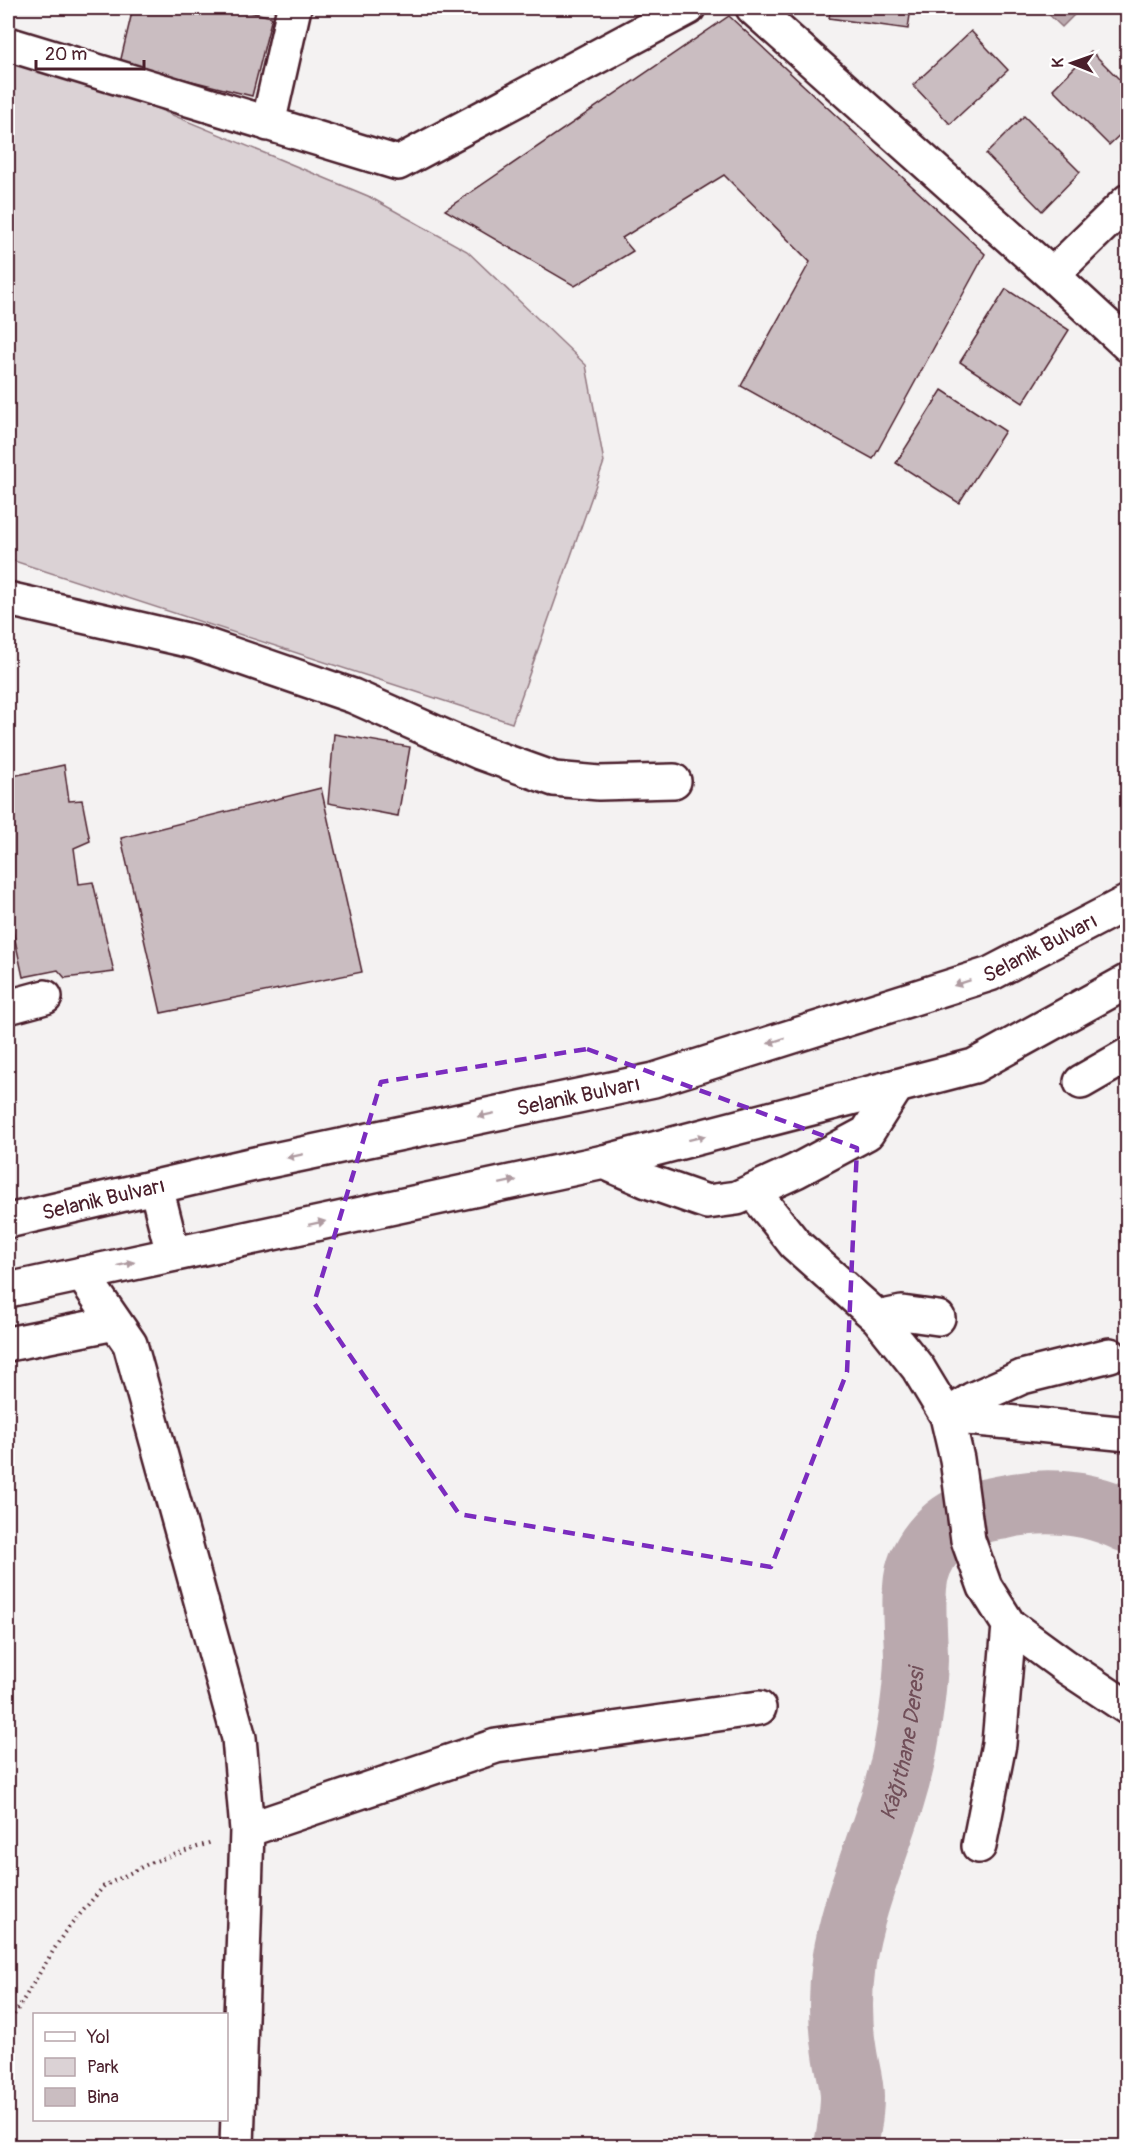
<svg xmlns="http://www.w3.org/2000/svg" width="1135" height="2154" font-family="Pangolin,sans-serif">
<rect width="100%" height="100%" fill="#f4f2f2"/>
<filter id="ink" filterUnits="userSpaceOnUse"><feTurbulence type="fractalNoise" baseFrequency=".0167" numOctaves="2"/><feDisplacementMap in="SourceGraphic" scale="12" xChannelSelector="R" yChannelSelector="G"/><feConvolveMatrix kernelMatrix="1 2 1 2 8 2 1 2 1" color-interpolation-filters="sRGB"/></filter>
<g filter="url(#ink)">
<path fill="#dbd2d5" stroke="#927880" stroke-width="1.5" d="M 8,47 L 368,196 L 467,251 L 586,365 L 604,462 L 512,723 L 8,559 Z"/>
<path fill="#baa9ae" stroke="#8d727a" stroke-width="1.5" d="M 1042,8 L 1078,8 L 1080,9 L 1062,27 Z"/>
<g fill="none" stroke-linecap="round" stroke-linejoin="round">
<path stroke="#baa9ae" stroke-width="64" id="s1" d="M 846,2146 C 849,2130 852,2114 852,2097 C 852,2082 847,2068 845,2053 C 840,2024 840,1991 844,1962 C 855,1887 893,1820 906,1745 C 911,1717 915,1688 916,1660 C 916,1636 913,1611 915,1587 C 917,1554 942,1524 973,1514 C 983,1510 994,1509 1004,1507 C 1046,1498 1089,1502 1128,1521"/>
</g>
<path fill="#cabdc1" stroke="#4a1f2b" stroke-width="1.5" d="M 133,8 L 232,8 L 272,17 L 252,96 L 120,63 Z
M 831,8 L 911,8 L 908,29 L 829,18 Z
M 729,16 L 985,254 L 873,459 L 741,386 L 810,262 L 724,175 L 622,238 L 633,251 L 575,286 L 445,210 Z
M 971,31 L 1008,70 L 950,124 L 913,85 Z
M 1091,51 L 1128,88 L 1128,127 L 1109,145 L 1053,89 Z
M 1024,116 L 1080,172 L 1042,211 L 986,154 Z
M 1006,289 L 1069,330 L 1023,403 L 960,362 Z
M 942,390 L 1005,431 L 959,503 L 896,463 Z
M 334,734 L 410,747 L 398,816 L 328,803 Z
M 64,765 L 69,801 L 82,800 L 90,841 L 74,848 L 79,884 L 93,882 L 114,972 L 65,978 L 58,970 L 23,977 L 8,908 L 8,777 Z
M 321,788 L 362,972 L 161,1013 L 121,838 Z"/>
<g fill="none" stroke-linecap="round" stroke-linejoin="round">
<g stroke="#4a1f2b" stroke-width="38">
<path id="minor" d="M 753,8 L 1052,275 L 1128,345
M 8,44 L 398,163 L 688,8
M 268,124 L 294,8
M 1052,275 L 1128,201
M 8,599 L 196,642 L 353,696 L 479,752 L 554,779 L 599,783 L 674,781
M 8,1007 L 45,997
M 1081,1082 L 1128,1055
M 604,1162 L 647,1181 L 707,1202 L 737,1198 L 796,1171 L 867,1133 L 897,1086
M 753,1191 L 795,1244 L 878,1318 L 918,1368 L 947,1416 L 957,1459 L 968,1540 L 985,1587 L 1009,1625 L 1065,1666 L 1128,1708
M 82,1274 L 130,1344 L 239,1738 L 247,1830 L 237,2146
M 878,1318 L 902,1313 L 938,1318
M 8,1344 L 115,1323
M 947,1416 L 1128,1434
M 947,1416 L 973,1399 L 1022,1377 L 1110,1355
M 247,1830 L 496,1746 L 759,1708
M 979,1846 L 999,1744 L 1009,1625"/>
</g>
<g stroke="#4a1f2b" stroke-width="38">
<g id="major">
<path d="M 156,1187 L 173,1254"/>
<path id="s2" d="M 8,1221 L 250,1165 L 654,1080 L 990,974 L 1128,902"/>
<path d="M 8,1290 L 604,1162 L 974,1066 L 1128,981"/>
</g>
</g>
<path stroke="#4a1f2b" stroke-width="4" stroke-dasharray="1.5 4.5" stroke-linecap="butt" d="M 8,2025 L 64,1933 L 104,1886 L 150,1863 L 212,1842"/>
<use href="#minor" stroke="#fff" stroke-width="33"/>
<use href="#major" stroke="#fff" stroke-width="33"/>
</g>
<defs><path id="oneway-solid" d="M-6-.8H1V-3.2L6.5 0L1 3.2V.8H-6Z" transform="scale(1.5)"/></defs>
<g fill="#ae9aa0">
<use href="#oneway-solid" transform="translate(962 983) rotate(162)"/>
<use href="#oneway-solid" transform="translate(776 1041) rotate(162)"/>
<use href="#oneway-solid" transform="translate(486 1115) rotate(168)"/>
<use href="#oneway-solid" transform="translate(697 1138) rotate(-14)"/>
<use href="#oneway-solid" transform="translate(295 1156) rotate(168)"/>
<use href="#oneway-solid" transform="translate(508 1182) rotate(-12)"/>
<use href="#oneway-solid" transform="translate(317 1223) rotate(-12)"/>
<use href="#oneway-solid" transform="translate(126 1264) rotate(-12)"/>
</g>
</g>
<path fill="none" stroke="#7b2cbf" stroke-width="4.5" stroke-dasharray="12 8" stroke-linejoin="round" d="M 587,1049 L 857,1148 L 847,1372 L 771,1567 L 459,1514 L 314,1303 L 381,1082 Z"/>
<g text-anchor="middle" stroke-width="6" stroke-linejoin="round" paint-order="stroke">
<g font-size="21" fill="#4a1f2b" stroke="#fff">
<text dy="7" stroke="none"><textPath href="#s2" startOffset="1070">Selanik Bulvarı</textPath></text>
<text dy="7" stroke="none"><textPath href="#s2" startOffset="584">Selanik Bulvarı</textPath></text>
<text dy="7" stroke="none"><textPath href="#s2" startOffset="98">Selanik Bulvarı</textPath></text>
</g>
<g font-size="22" font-style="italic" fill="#714f59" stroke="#fff">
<text dy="8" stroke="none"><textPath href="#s1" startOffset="412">Kâğıthane Deresi</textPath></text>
</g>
</g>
<rect width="1135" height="2154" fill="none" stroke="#fff" stroke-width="30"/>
<rect x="15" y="15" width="1105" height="2124" fill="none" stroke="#4a1f2b" stroke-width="2" filter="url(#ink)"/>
<rect x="33" y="2013" width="195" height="108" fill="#ffffff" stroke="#b7a5aa" stroke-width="1.5"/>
<rect x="45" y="2032" width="30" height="9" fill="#ffffff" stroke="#b7a5aa" stroke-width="1.5"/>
<text x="87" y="2043" font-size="18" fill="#4a1f2b">Yol</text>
<rect x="45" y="2058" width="30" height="18" fill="#dbd2d5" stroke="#b7a5aa" stroke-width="1.5"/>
<text x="87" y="2073" font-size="18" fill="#4a1f2b">Park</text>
<rect x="45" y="2088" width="30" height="18" fill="#cabdc1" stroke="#b7a5aa" stroke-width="1.5"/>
<text x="87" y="2103" font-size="18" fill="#4a1f2b">Bina</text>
<g transform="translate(1072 63) rotate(271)" stroke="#ffffff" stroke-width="4.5" paint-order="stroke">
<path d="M0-4.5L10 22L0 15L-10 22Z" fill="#4a1f2b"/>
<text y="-9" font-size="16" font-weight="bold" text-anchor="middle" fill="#4a1f2b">K</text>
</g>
<path d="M36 60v9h108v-9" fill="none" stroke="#4a1f2b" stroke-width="3"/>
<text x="45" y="60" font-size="18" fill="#4a1f2b" stroke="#ffffff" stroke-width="4.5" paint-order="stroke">20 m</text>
</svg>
